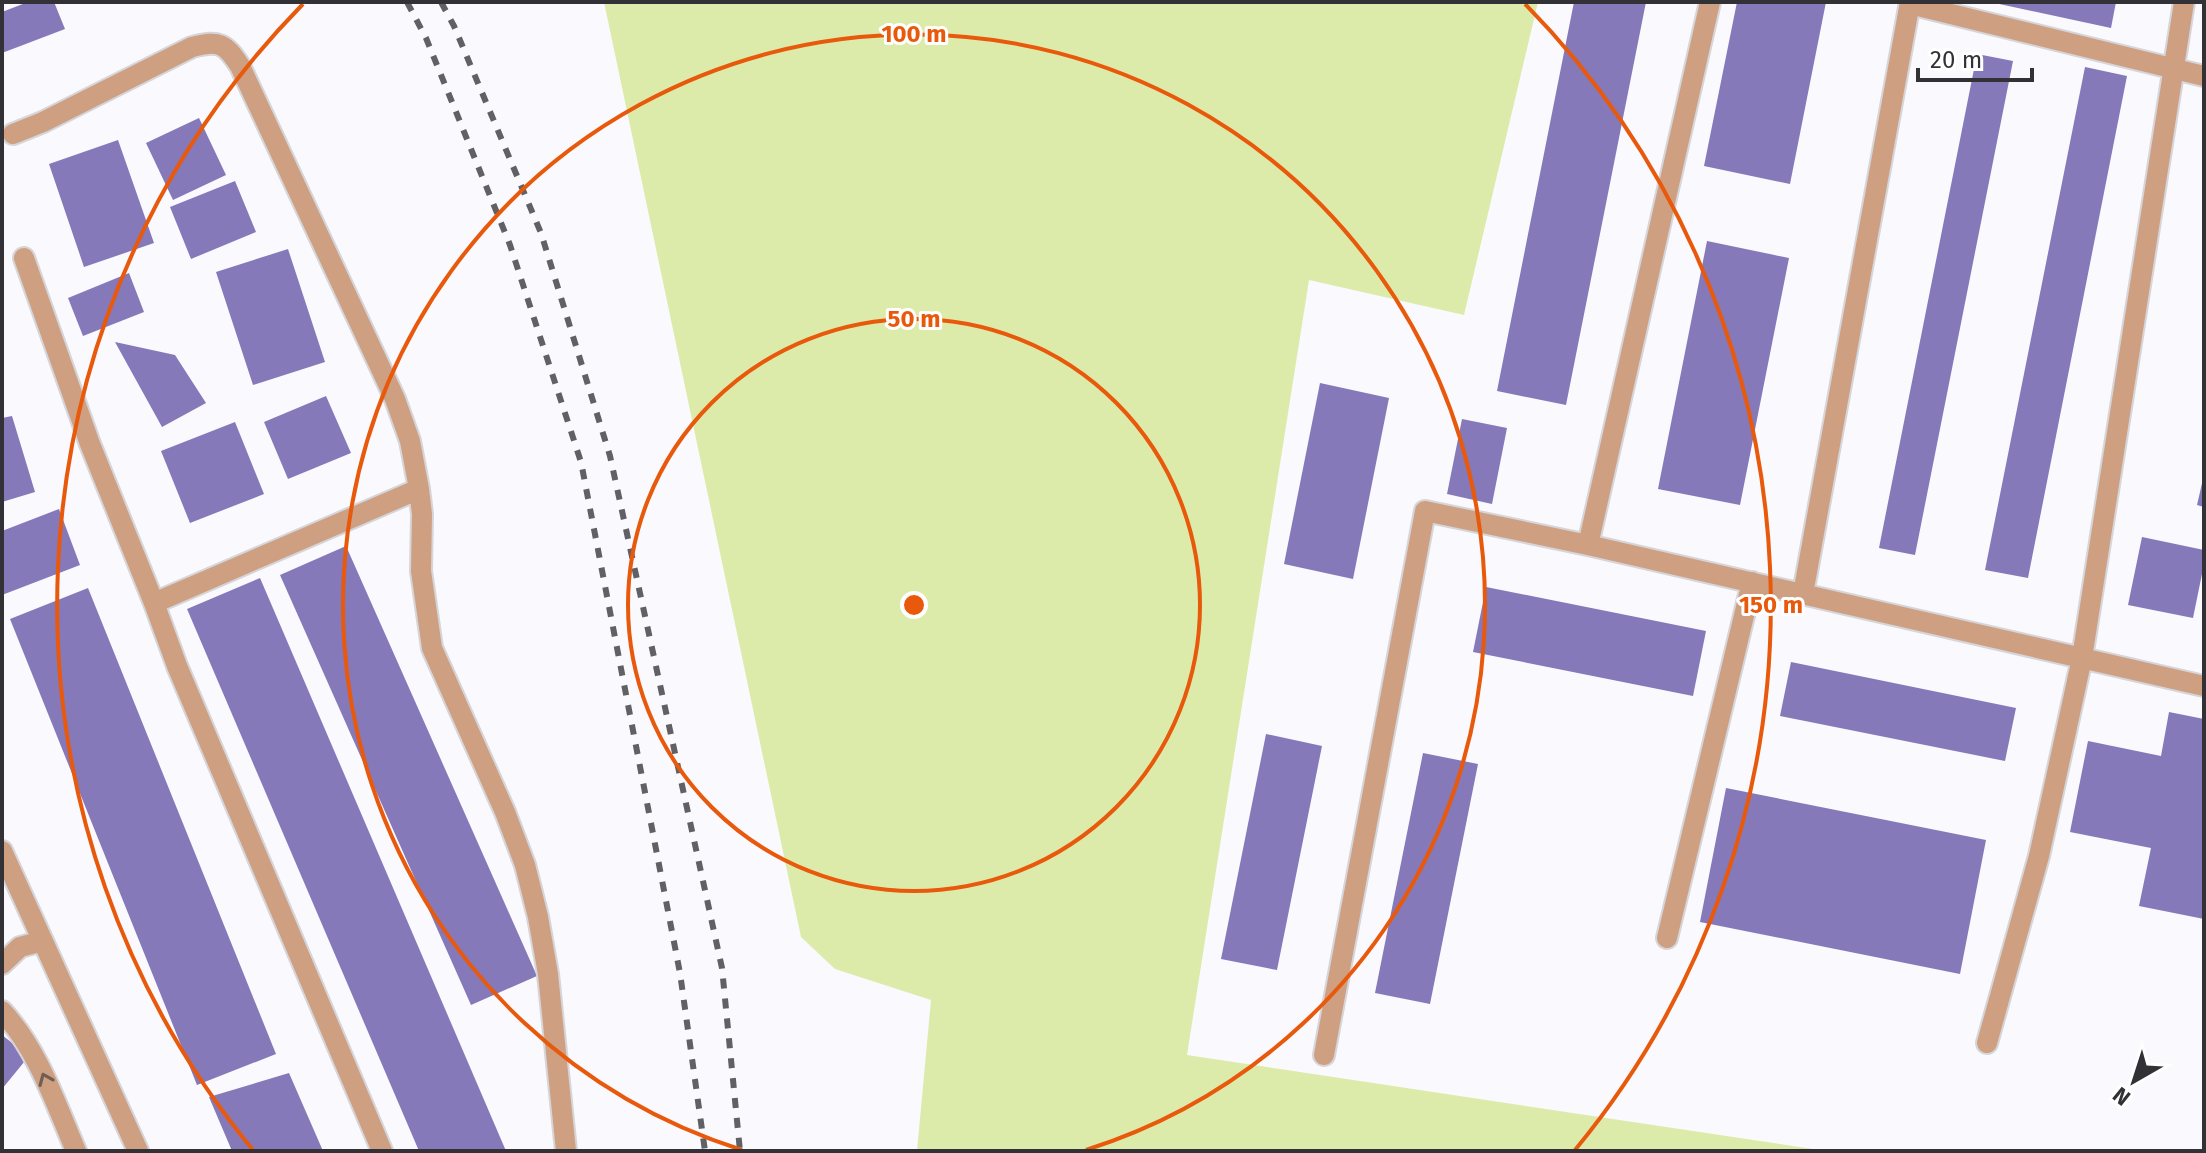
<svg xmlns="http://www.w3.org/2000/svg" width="2206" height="1153" font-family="'Fira Sans',sans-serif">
<rect width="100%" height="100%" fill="#f9f9fe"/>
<path fill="#ddebaa" d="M 604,2 L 1538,2 L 1464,315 L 1309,280 L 1187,1055 L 1826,1151 L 917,1151 L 931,1000 L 835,969 L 801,937 Z"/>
<path fill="#8579b9" d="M 28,2 L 54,2 L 65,29 L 2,53 L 2,12 Z
M 1574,2 L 1646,2 L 1566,405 L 1497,391 Z
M 1737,2 L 1826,2 L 1790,184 L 1704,166 Z
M 1990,2 L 2116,2 L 2111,28 Z
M 1977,54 L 2013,61 L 1915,555 L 1879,548 Z
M 2085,67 L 2127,76 L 2028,578 L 1985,570 Z
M 199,118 L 226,175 L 173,200 L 146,143 Z
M 118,140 L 154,243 L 84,267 L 49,164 Z
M 235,181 L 256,232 L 191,259 L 170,207 Z
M 1707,241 L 1789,258 L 1740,505 L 1658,489 Z
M 288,249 L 325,362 L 253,385 L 216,272 Z
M 129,273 L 144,312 L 83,336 L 68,298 Z
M 115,342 L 175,355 L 206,403 L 162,427 Z
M 1320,383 L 1389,398 L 1353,579 L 1284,564 Z
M 326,396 L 351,453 L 288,479 L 264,422 Z
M 12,416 L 35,492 L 2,502 L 2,418 Z
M 1462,419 L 1507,428 L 1492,504 L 1447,494 Z
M 235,422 L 264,494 L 190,523 L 161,451 Z
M 2203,479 L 2204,479 L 2204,507 L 2197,505 Z
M 59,509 L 80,565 L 2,595 L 2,531 Z
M 2142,537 L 2204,550 L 2204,564 L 2193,618 L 2128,605 Z
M 346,546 L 537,976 L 471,1005 L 280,575 Z
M 260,578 L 506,1151 L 419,1151 L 187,609 Z
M 1486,587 L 1706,631 L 1693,696 L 1473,652 Z
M 88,588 L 276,1054 L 197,1085 L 10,619 Z
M 1791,662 L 2016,708 L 2005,761 L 1780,716 Z
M 2169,712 L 2204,719 L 2204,919 L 2139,906 L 2151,848 L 2070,832 L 2088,741 L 2161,756 Z
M 1266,734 L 1322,746 L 1277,970 L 1221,959 Z
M 1423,753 L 1478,764 L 1430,1004 L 1375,993 Z
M 1726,788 L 1986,840 L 1960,974 L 1700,922 Z
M 2,1035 L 29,1056 L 2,1089 Z
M 289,1073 L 323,1151 L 232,1151 L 209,1097 Z"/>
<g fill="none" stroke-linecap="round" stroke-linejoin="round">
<g stroke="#d5d5da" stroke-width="24">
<path id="minor" d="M 1910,4 L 2204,76
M 13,134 L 43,122 L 192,47 C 219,40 225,43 240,66 L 395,399 L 410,441 L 419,489 L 422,514 L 421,571 L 432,648 L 505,812 L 525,865 L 538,917 L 548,974 L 566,1151
M 24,258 L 90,444 L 154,603
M 1588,545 L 1710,2
M 1803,594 L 1910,2
M 2,851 L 138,1151
M 1667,938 L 1752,582
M 2,964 L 20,947 L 43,941
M 2,1011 C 38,1050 55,1102 76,1151
M 1987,1043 L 2039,856 L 2082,658 L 2184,2
M 1324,1055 L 1425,511 L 1588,545 L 2204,686
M 382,1151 L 177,666 L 154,603 L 419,489"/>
</g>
<use href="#minor" stroke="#cea081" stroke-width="20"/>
<path stroke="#616065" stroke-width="6" stroke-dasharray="10 10" stroke-linecap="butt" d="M 407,2 L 426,38 L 510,245 L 581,462 L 680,973 L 705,1151
M 441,2 L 454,26 L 541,233 L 610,456 L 722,968 L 740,1151"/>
</g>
<defs><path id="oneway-chevron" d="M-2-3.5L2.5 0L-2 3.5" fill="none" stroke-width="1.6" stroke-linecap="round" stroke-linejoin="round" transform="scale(2)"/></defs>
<use stroke="#705d53" href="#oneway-chevron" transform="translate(45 1079) rotate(-113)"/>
<g fill="none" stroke="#e8590c" stroke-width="4">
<circle cx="914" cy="605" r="286"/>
<path d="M742 1150A571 571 0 1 1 1086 1150"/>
<path d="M253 1150A857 857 0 0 1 303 4M1525 4A857 857 0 0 1 1575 1150"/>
</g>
<circle cx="914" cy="605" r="12" fill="#e8590c" stroke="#fff" stroke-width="4"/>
<g font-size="24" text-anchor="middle" font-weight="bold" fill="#e8590c" stroke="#fff" stroke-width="6" stroke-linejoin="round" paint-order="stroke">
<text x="914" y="42">100 m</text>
<text x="914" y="327">50 m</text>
<text x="1771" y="613">150 m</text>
</g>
<rect width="2206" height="1153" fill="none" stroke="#323135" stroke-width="8"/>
<g transform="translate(2134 1081) rotate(219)" stroke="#ffffff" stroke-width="6" paint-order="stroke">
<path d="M0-6L14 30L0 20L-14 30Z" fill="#323135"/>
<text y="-12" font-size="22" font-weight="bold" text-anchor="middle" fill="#323135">N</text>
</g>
<path d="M1918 68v12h114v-12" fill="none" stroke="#323135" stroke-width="4"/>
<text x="1930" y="68" font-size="24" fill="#323135" stroke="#ffffff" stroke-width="6" paint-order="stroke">20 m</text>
</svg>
